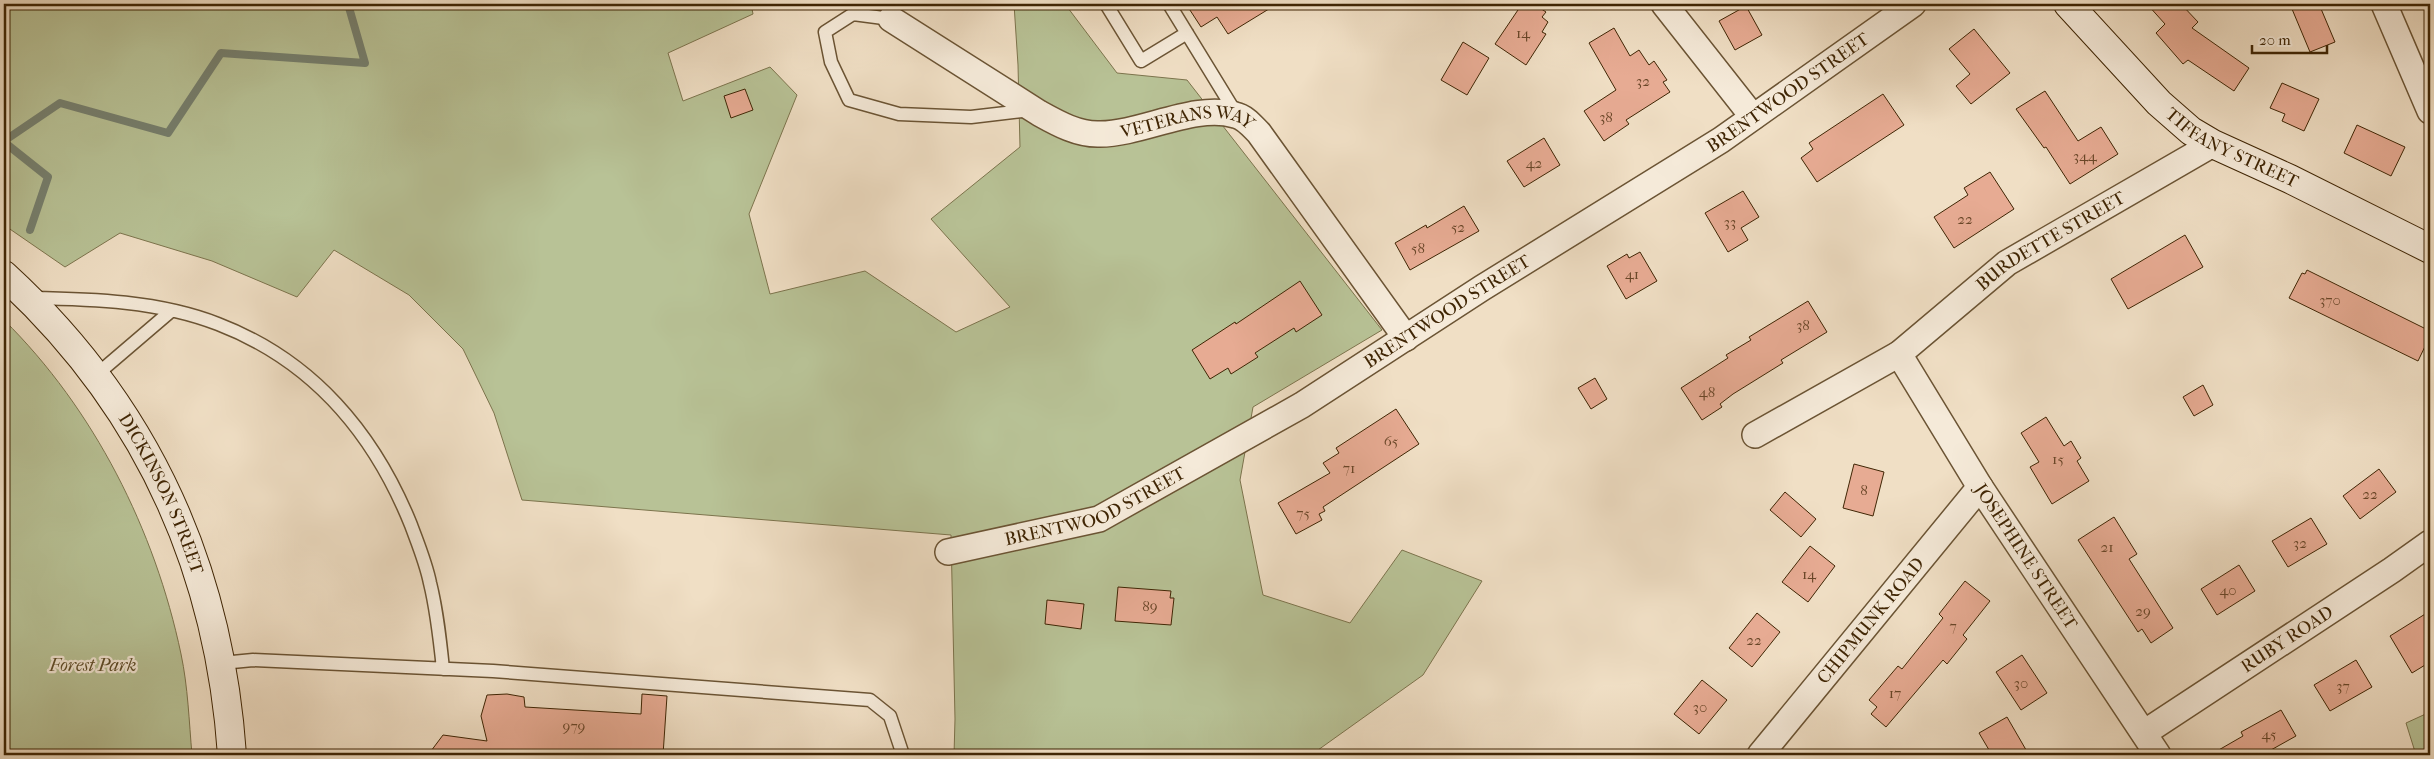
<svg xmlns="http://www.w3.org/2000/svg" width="2434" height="759" font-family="'IM FELL French Canon',serif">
<rect width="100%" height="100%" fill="#f0dfc5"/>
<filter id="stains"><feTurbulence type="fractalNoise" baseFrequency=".004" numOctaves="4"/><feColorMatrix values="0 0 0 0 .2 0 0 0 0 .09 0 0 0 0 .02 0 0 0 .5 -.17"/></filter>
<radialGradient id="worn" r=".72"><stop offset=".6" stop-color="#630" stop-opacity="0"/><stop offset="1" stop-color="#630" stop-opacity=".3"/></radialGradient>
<path fill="#b8c296" stroke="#7c744d" d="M 4,4 L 751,4 L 753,14 L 668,53 L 683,101 L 770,67 L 797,95 L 749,214 L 770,294 L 865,271 L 956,332 L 1010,307 L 931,219 L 1020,147 L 1018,65 L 1014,4 L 1065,4 L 1117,73 L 1187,80 L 1382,330 L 1253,407 L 1240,480 L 1263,595 L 1350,623 L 1402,550 L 1482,581 L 1423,675 L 1311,755 L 954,755 L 955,719 L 951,535 L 522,500 L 494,413 L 463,349 L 409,295 L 334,250 L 297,297 L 212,261 L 120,233 L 65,267 L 4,225 Z
M 4,320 C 94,409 155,530 181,654 C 188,687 189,721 192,755 L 4,755 Z
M 2430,712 L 2430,755 L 2416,755 L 2406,723 Z"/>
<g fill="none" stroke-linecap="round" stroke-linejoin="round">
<path stroke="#76806f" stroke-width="8" d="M 4,141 L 60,103 L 168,133 L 221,53 L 365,63 L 348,4
M 4,142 L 48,177 L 30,230"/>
</g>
<path fill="#e7ab93" stroke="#3f2504" d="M 1186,4 L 1277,4 L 1228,34 L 1217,17 L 1201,27 Z
M 1522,4 L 1534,4 L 1546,12 L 1542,17 L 1548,22 L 1542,32 L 1546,34 L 1526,65 L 1495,44 Z
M 2147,4 L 2181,4 L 2198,22 L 2192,28 L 2249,68 L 2234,91 L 2188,60 L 2183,64 L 2156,33 L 2165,24 Z
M 2302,4 L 2319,4 L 2335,42 L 2310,52 L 2292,9 Z
M 1746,6 L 1762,35 L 1735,50 L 1719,21 Z
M 1614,28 L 1630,56 L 1639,50 L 1649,65 L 1654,61 L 1667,80 L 1663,82 L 1670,92 L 1626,120 L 1629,124 L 1604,141 L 1584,111 L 1616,90 L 1589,43 Z
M 1974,29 L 2010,73 L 1971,104 L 1956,86 L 1970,74 L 1949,49 Z
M 1463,42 L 1489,58 L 1467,95 L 1441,80 Z
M 2282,83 L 2319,99 L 2304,131 L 2282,121 L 2285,114 L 2270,108 Z
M 745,89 L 753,110 L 731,118 L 724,96 Z
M 2045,91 L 2078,141 L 2101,127 L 2118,154 L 2070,184 L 2046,147 L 2044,148 L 2016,109 Z
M 1883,94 L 1904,125 L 1817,182 L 1801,158 L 1813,149 L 1809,143 Z
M 2357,125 L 2405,147 L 2391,176 L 2344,153 Z
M 1544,138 L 1560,165 L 1524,187 L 1507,161 Z
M 1990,172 L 2014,209 L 1954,248 L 1934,217 L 1968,195 L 1964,188 Z
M 1743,191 L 1759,217 L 1741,228 L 1748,240 L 1728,252 L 1705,213 Z
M 1464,206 L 1479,231 L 1410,270 L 1395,243 L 1426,225 L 1427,228 Z
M 2185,235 L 2203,267 L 2128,309 L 2111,279 Z
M 1640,252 L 1657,281 L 1626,299 L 1607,266 L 1627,254 L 1629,258 Z
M 2307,270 L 2430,331 L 2430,336 L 2418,361 L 2289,298 L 2302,273 L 2305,274 Z
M 1300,281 L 1322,315 L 1296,332 L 1294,328 L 1255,353 L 1258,357 L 1231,374 L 1228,368 L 1210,379 L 1192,350 L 1235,322 L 1236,324 Z
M 1808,301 L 1827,332 L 1781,360 L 1783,363 L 1733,394 L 1720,404 L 1722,407 L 1702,420 L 1681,388 L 1728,358 L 1726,355 L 1751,340 L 1749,337 Z
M 1595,378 L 1607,399 L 1591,409 L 1578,388 Z
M 2203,385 L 2213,405 L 2194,416 L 2183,397 Z
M 1396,409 L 1419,444 L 1323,507 L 1325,511 L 1319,514 L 1322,520 L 1296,534 L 1278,503 L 1330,473 L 1323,463 L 1339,453 L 1336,448 Z
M 2046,417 L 2064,446 L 2071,441 L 2081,458 L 2077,461 L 2089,481 L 2052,504 L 2030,467 L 2039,462 L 2021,433 Z
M 1854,464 L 1884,472 L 1873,516 L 1843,508 Z
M 2379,469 L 2396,492 L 2360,519 L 2343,496 Z
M 1785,492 L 1816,519 L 1801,537 L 1770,510 Z
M 2114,517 L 2137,554 L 2129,559 L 2173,628 L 2151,643 L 2142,629 L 2138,632 L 2078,540 Z
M 2311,518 L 2327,544 L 2288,567 L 2272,541 Z
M 1810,546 L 1835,566 L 1808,602 L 1782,582 Z
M 2239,565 L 2255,591 L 2217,615 L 2201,589 Z
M 1965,581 L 1990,601 L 1963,635 L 1967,639 L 1947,664 L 1943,660 L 1886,727 L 1871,714 L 1877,707 L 1869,700 L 1898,666 L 1902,669 L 1943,618 L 1939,614 Z
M 1118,587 L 1171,591 L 1170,598 L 1174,598 L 1171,625 L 1115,621 Z
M 1047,600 L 1084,604 L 1081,629 L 1045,624 Z
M 2430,611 L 2430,662 L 2412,673 L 2390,636 Z
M 1757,613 L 1780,632 L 1752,667 L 1729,648 Z
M 2022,655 L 2047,693 L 2021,710 L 1996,672 Z
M 2356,660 L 2372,687 L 2330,711 L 2314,685 Z
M 1702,680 L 1727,700 L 1699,734 L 1674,714 Z
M 507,694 L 524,697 L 525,707 L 641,714 L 642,694 L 667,696 L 663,755 L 428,755 L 443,735 L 487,741 L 481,716 L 487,695 Z
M 2281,710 L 2296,736 L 2262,755 L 2210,755 L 2243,736 L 2241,732 Z
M 2007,717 L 2029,755 L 1992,755 L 1979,733 Z"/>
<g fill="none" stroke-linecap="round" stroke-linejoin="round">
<g stroke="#6b5434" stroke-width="15">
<path id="lane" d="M 1106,4 L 1141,61 L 1187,33
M 1169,4 L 1237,115
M 891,19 L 853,14 L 825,32 L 831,62 L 849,100 L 899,114 L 971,117 L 1031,110
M 31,298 C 93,299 159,301 218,324 C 312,360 374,433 411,525 C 418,544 426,563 430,583 C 437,611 440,640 443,669
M 95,376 L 171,311
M 222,663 L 253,660 L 493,671 L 870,700 L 890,716 L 903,755"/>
</g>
<g stroke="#6b5434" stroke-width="28">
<g id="street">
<path d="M 1664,4 L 1753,117"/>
<path d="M 2384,4 L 2430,111"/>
<path id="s1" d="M 891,19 L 1039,113 C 1057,123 1078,135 1100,134 C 1142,134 1195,103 1235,115 C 1245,117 1252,126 1259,133 L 1406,338"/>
<path id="s2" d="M 1899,354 L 1980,487 L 2158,755"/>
<path id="s3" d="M 1755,435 L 1899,354 L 2007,263 L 2213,144"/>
<path id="s4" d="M 948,552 L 1099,519 L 1302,405 L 1482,288 L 1721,140 L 1913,4"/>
<path id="s5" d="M 2144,733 L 2392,570 L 2430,543"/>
<path id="s6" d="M 1760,755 L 1980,487"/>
</g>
</g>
<g stroke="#3f2504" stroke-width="30">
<g id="secondary">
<path id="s7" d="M 2068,4 L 2159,103 L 2191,131 L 2213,144 L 2290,179 L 2430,249"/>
<path id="s8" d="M 4,275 C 145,404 219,565 232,755"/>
</g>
</g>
<use href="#lane" stroke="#f5ead9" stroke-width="12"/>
<use href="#street" stroke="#f5ead9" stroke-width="25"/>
<use href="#secondary" stroke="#f5ead9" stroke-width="28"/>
</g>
<g text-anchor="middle" stroke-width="4.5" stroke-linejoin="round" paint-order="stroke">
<g font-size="15" fill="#694628">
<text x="1523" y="38">14</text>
<text x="1643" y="86">32</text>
<text x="1606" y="122">38</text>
<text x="2085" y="161">344</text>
<text x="1534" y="168">42</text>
<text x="1965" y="224">22</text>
<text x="1730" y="227">33</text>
<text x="1458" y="232">52</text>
<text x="1418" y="253">58</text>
<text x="1632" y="279">41</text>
<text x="2330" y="305">370</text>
<text x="1803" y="330">38</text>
<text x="1707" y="397">48</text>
<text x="1391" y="446">65</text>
<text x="2058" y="464">15</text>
<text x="1349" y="473">71</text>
<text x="1864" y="495">8</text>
<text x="2370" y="499">22</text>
<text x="1303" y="518">75</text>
<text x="2300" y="548">32</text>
<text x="2107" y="552">21</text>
<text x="1809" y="579">14</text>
<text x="2228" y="595">40</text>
<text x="1150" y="611">89</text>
<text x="2143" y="616">29</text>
<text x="1953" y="631">7</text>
<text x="1754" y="645">22</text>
<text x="2021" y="688">30</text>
<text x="2343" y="691">37</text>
<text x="1895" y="698">17</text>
<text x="1700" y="712">30</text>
<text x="574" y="731">979</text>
<text x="2269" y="739">45</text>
</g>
<g font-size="18" fill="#3f2504" stroke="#f5ead9">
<text dy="6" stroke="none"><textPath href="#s4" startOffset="965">BRENTWOOD STREET</textPath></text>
<text dy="6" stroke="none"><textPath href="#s1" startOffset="330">VETERANS WAY</textPath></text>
<text dy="6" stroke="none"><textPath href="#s7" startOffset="221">TIFFANY STREET</textPath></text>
<text dy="6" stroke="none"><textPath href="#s3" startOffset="355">BURDETTE STREET</textPath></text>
<text dy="6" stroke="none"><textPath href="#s4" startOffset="560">BRENTWOOD STREET</textPath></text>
<text dy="6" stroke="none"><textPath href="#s8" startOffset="272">DICKINSON STREET</textPath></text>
<text dy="6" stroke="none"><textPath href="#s4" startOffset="155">BRENTWOOD STREET</textPath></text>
<text dy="6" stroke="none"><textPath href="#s2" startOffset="239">JOSEPHINE STREET</textPath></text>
<text dy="6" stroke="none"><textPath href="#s6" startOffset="174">CHIPMUNK ROAD</textPath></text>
<text dy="6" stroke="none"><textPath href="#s5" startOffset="171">RUBY ROAD</textPath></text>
</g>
<g font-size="18" font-style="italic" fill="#5d4c28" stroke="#f5ead9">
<text x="93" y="671">Forest Park</text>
</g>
</g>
<rect width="2434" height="759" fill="none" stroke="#f0dfc5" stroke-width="20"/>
<rect x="5" y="5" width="2424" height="749" fill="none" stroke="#3f2504" stroke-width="2.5"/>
<rect x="10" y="10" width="2414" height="739" fill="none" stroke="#3f2504"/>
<path d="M2252 45v8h75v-8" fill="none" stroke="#3f2504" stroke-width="2.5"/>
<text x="2259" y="45" font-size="15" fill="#3f2504" stroke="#f5ead9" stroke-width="4" paint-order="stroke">20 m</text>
<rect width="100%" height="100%" filter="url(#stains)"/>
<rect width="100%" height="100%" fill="url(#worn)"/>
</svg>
